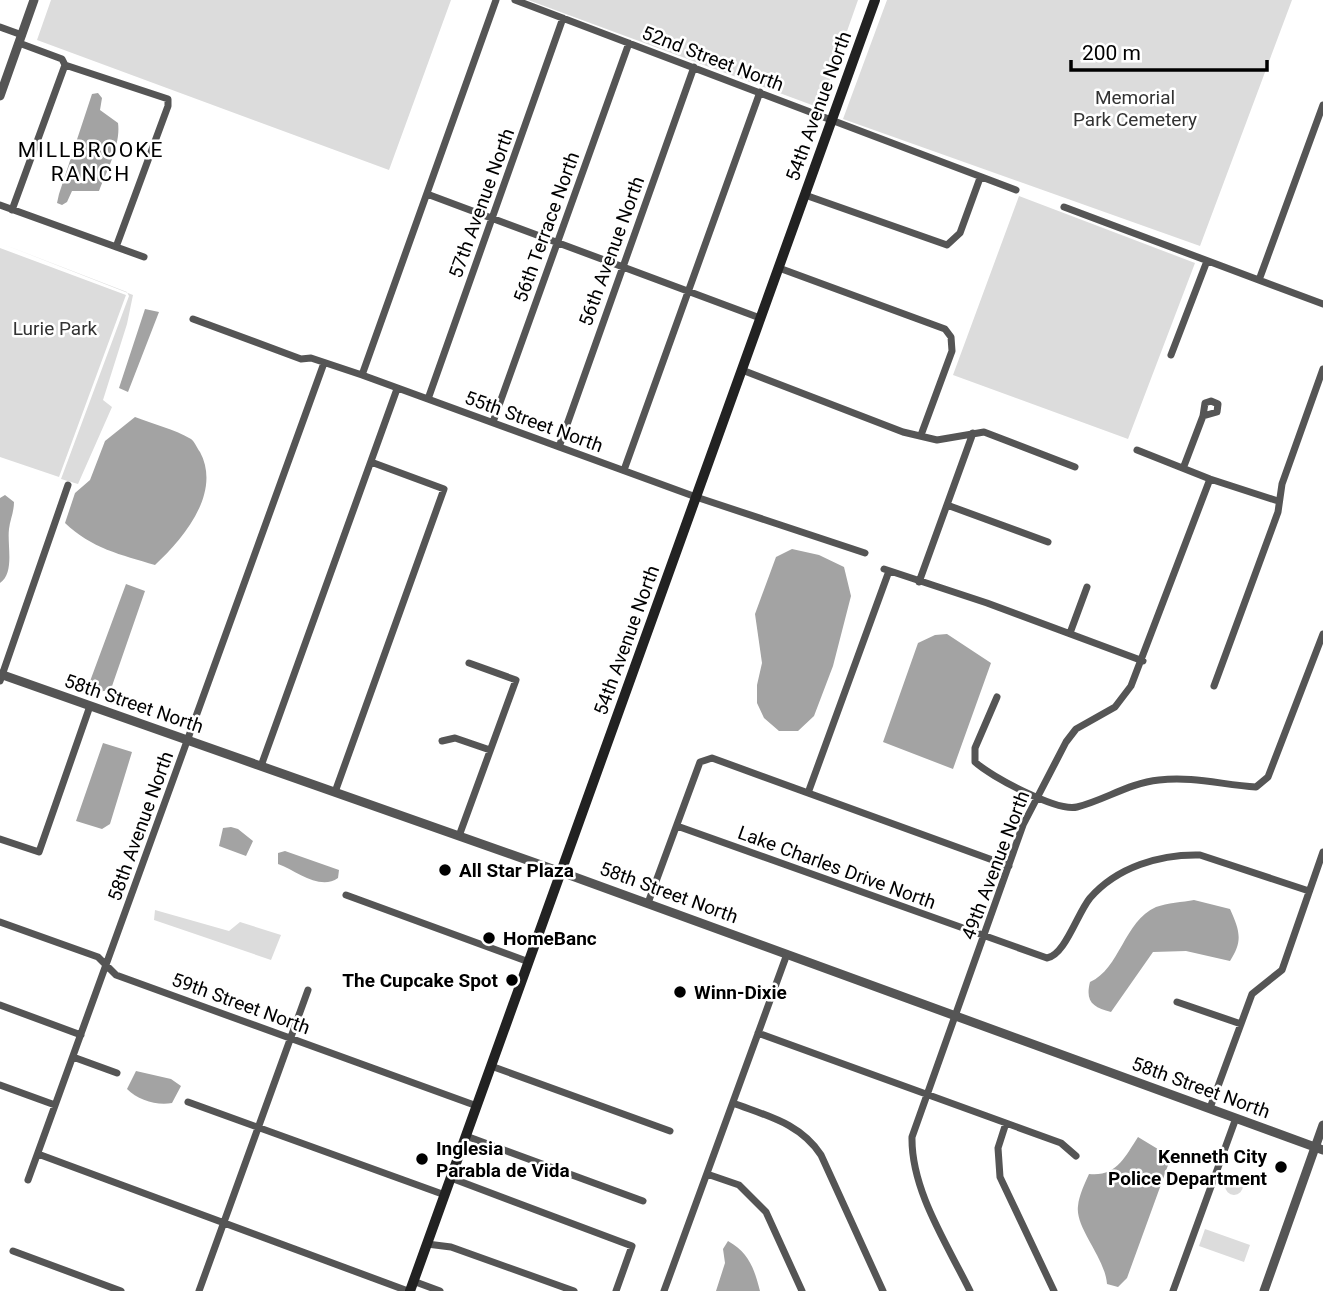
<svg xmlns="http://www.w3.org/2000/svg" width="1323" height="1291" font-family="Roboto,sans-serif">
<rect width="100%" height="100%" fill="#fff"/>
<path fill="#dcdcdc" d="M 51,0 L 451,0 L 389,170 L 37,40 Z
M 528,0 L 858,0 L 820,108 Z
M 887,0 L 1292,0 L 1200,246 L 843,119 Z
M 1019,196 L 1195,263 L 1128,439 L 953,375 Z
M 0,243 L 133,295 L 127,324 L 103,400 L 112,407 L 78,484 L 61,479 L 129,296 L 127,292 Z
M 0,248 L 126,295 L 59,477 L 0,457 Z
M 155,910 L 229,931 L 240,922 L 281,935 L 271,960 L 154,920 Z
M1225 1186a9 9 0 1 1 18 0a9 9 0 1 1-18 0Z
M 1205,1229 L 1250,1245 L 1244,1262 L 1199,1246 Z"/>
<path fill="#a3a3a3" d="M 98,93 L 102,98 L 100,110 L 118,123 C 121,144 107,171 99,191 L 72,191 L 67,202 L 62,205 L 57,203 L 59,194 L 92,94 Z
M 145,309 L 159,312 L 128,392 L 119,388 Z
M 135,417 C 153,424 174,429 191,439 C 195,442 197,448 200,452 C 222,493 183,539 155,565 C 121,555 91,548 65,523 L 75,493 L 90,480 L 105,441 Z
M 5,495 L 14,502 C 14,512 10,520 9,529 C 7,545 15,573 0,583 L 0,498 Z
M 792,549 L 819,555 L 844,567 L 851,596 L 833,666 L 814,716 L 798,731 L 779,731 L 764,718 L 757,703 L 757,685 L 762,663 L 755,614 L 776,557 Z
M 126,584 L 145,591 L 111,689 L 100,692 L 89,684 Z
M 947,634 L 991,663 L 953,769 L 883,742 L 918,643 L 935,635 Z
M 103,743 L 132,752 L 110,824 L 102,829 L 76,821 Z
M 231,827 L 238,829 L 253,841 L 246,856 L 219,846 L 223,828 Z
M 285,851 L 339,870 L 338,878 C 320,891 297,871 278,864 L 278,853 Z
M 1194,900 L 1230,909 C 1240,931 1243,941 1230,961 L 1186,951 L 1153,952 L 1111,1012 C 1093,1007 1085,1002 1090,982 C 1120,969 1124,921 1156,907 C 1167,903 1183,902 1194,900 Z
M 136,1071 L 171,1079 L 181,1086 L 172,1103 C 157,1106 138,1100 127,1089 Z
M 1138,1137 L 1171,1157 L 1127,1278 L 1118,1287 L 1107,1284 C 1105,1257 1075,1228 1078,1206 C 1079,1195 1085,1183 1089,1174 C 1116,1177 1125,1157 1138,1137 Z
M 728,1241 C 749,1253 754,1268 760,1291 L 716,1291 L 725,1263 L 723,1249 Z"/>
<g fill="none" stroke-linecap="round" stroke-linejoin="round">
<path stroke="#555" stroke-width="7" d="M 515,0 L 1016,190
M 0,27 L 22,35
M 19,43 L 62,59 L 65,65 L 168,99 L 168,106 L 116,247
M 427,194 L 760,318
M 805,195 L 947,245 L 960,233 L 980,178
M 0,205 L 144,257
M 1064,207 L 1323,304
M 12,210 L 65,65
M 779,268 L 945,329 L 951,337 L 952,351 L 921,435
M 1259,280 L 1323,105
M 193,319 L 301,359 L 311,358 L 362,375 L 696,497 L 865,553
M 1171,355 L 1207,261
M 742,370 L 903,432 L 937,440 L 984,432 L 1075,467
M 362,375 L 496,0
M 428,399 L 563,18
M 493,422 L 629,43
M 559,447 L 694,67
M 1137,450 L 1210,479 L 1278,501
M 1184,466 L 1203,416 L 1205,403 L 1211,401 L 1218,404 L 1217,412 L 1203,416
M 624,470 L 760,92
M 947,505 L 1048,542
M 884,569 L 987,603 L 1143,661
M 919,582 L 973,433
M 1070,633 L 1087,587
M 0,681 L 68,485
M 1214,686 L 1278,512 L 1282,484 L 1323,369
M 997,697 L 975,748 L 975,762 C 990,776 1057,812 1077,807 C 1105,800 1129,783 1159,780 C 1193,776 1223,785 1256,787 L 1268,777 L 1323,634
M 442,741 L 455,738 L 490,750
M 261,766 L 397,389
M 335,792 L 444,489 L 371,462
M 808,793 L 889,571
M 677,826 L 1047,958 C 1065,955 1077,914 1090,898 C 1117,867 1160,854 1200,855 L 1309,891
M 459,836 L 516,680 L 469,663
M 0,839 L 39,852 L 90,706
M 346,895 L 529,962
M 648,903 L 700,762 L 712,758 L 1009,866
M 0,922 L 98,957 L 116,975 L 477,1106
M 1177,1002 L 1241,1024
M 0,1005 L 81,1035
M 758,1033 L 1061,1143 L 1076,1156
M 73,1057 L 117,1073
M 491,1066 L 670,1131
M 0,1085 L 55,1105
M 188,1102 L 445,1195
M 733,1103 C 767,1116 800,1123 821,1155 L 883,1291
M 1210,1108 L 1252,994 L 1282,970 L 1323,852
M 1006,1123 L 998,1148 L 1000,1177 L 1054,1291
M 466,1136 L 643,1201
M 38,1154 L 408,1291
M 707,1174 L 739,1185 L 766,1212 L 802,1291
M 451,1178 L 632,1246 L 616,1291
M 28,1180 L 324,363
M 427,1244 L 451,1247 L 574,1291
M 13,1251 L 121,1291
M 413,1281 L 440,1291
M 199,1291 L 308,990
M 664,1291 L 787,954
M 970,1291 C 947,1244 911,1190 912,1137 L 1023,825 L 1066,742 L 1076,729 L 1115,707 L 1131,686 L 1210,479
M 1173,1291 L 1236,1118"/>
<path stroke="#555" stroke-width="9" d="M 0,96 L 34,0
M 0,674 L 561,872 L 1323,1150
M 1264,1291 L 1323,1125"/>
<path stroke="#222" stroke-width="10" d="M 410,1291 L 875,0"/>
</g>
<g fill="#000" stroke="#fff" stroke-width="2.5">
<circle cx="445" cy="870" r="7"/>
<circle cx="489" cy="938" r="7"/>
<circle cx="512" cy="980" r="7"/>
<circle cx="680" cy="992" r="7"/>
<circle cx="422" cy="1159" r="7"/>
<circle cx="1281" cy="1167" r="7"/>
</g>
<g text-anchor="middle" stroke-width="5" stroke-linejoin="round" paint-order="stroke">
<g font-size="19" fill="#000" stroke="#fff">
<text transform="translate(713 58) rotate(21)" y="7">52nd Street North</text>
<text transform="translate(818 106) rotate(-70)" y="7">54th Avenue North</text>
<text transform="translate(481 203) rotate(-70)" y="7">57th Avenue North</text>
<text transform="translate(546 227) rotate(-70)" y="7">56th Terrace North</text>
<text transform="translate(611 251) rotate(-70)" y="7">56th Avenue North</text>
<text transform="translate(534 421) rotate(20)" y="7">55th Street North</text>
<text transform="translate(626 640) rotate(-70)" y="7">54th Avenue North</text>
<text transform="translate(134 703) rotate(19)" y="7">58th Street North</text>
<text transform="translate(140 826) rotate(-70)" y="7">58th Avenue North</text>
<text transform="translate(995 865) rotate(-69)" y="7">49th Avenue North</text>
<text transform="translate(837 867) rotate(20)" y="7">Lake Charles Drive North</text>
<text transform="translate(669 892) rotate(20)" y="7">58th Street North</text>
<text transform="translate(241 1003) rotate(20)" y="7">59th Street North</text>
<text transform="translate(1201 1087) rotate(20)" y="7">58th Street North</text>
</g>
<g font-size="19" fill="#333" stroke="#fff">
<text x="1135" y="104">Memorial<tspan x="1135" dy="22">Park Cemetery</tspan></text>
<text x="55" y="335">Lurie Park</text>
</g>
<g font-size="19" font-weight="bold" fill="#000" stroke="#fff" text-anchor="start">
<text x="459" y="877">All Star Plaza</text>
<text x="503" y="945">HomeBanc</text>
<text x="498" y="987" text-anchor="end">The Cupcake Spot</text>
<text x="694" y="999">Winn-Dixie</text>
<text x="436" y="1155">Inglesia<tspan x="436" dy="22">Parabla de Vida</tspan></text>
<text x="1267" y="1163" text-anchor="end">Kenneth City<tspan x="1267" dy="22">Police Department</tspan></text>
</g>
<g font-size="21" letter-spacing="2" fill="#000" stroke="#fff">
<text x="91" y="157">MILLBROOKE<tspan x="91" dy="24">RANCH</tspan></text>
</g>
</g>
<path d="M1071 60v10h196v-10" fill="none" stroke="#000000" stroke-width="3.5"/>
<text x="1082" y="60" font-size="21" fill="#000000" stroke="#ffffff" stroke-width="5" paint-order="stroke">200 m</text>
</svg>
